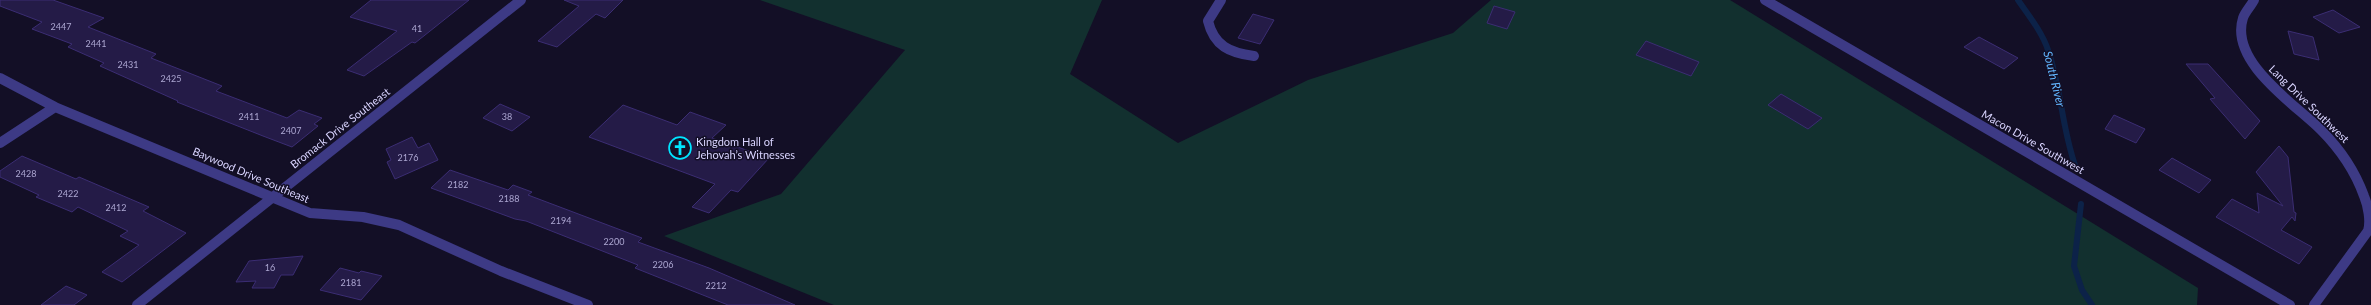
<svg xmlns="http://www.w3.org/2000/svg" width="2371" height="305" font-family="Lato,sans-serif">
<rect width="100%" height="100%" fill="#130f26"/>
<path fill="#12302f" d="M 760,0 L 1102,0 L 1070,74 L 1178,143 L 1308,80 L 1453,33 L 1491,0 L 1730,0 L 2198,288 L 2197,305 L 834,305 L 664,236 L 781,194 L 905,50 Z"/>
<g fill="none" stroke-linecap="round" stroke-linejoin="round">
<path stroke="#0c2248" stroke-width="6" d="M 2018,0 C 2029,16 2042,32 2048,50 C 2061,88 2062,128 2075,165
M 2081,204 L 2074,266 L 2082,290 L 2092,305"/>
</g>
<path fill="#241b47" stroke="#3b2d73" d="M 0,0 L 53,0 L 104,18 L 88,27 L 156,54 L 151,58 L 222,86 L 216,91 L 287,118 L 299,110 L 322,118 L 314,124 L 318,126 L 292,147 L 263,136 L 177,102 L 178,101 L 100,66 L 104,63 L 68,47 L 72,44 L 32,29 L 42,22 L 0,6 Z
M 371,0 L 469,0 L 415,43 L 412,42 L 364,76 L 347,70 L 397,31 L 350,17 Z
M 564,0 L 623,0 L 605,18 L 596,14 L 557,47 L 538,41 L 579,6 Z
M 1494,6 L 1515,12 L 1507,29 L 1487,23 Z
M 2333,10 L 2360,27 L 2339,33 L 2313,17 Z
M 1253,14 L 1274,20 L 1260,44 L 1238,38 Z
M 2288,31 L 2313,37 L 2319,60 L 2294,54 Z
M 1979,37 L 2018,58 L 2004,69 L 1964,47 Z
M 1646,41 L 1699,62 L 1691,76 L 1636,55 Z
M 2186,64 L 2208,64 L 2260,121 L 2245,139 L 2210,99 L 2215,98 Z
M 1781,94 L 1822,118 L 1808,129 L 1768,105 Z
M 500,104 L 530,117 L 512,131 L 483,118 Z
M 623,105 L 677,125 L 690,112 L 726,125 L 712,138 L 769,158 L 738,192 L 731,190 L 709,213 L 692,207 L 715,184 L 589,137 Z
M 2114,115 L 2145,129 L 2136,143 L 2105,129 Z
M 412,137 L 418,148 L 429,143 L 438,160 L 395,179 L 387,162 L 391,160 L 386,149 Z
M 2279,146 L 2288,157 L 2294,212 L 2296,213 L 2295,221 L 2292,217 L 2281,230 L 2312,247 L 2299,264 L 2216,217 L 2232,199 L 2259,213 L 2257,193 L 2283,206 L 2256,172 Z
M 22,156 L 76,179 L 79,177 L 149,207 L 143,211 L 186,233 L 122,282 L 102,272 L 139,245 L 120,236 L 128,231 L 78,207 L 72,212 L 36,197 L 39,195 L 0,177 L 0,171 Z
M 2172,158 L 2211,180 L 2199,193 L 2159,170 Z
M 450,170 L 508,190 L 513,185 L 532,192 L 528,195 L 642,238 L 638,242 L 709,268 L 795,305 L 728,305 L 635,268 L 638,265 L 526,221 L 515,219 L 431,188 Z
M 303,256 L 293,275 L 281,275 L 274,288 L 252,288 L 256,281 L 236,282 L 249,261 Z
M 340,268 L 359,273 L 361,271 L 382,276 L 361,300 L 320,290 Z
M 66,286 L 87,295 L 74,305 L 41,305 Z"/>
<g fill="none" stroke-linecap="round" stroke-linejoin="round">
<path stroke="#3d3a85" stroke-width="10" d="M 1221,0 L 1208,21 C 1214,46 1230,53 1254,56"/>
<path stroke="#3d3a85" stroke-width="10" d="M 2254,0 C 2251,6 2245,12 2243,18 C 2229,62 2295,104 2321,130 C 2340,149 2355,171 2364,196 C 2368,206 2371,221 2368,231 L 2314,305
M 0,78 L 55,107 L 310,213 L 363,217 L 399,225 L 501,271 L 588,305
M 0,143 L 55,107
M 137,305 L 521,0"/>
<path stroke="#3d3a85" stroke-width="10" d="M 1765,0 L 2290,305"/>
</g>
<defs>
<g id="church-ring" transform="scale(1.15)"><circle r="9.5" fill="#130f26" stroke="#00e5ff" stroke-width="1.5"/><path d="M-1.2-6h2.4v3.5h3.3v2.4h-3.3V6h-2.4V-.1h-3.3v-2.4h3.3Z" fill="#00e5ff"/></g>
</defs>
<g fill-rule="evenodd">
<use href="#church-ring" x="680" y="148"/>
</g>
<g text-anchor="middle" stroke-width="3" stroke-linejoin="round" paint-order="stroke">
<g font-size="9" fill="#aca6d1">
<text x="61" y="30">2447</text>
<text x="417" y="32">41</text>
<text x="96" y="47">2441</text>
<text x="128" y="68">2431</text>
<text x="171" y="82">2425</text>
<text x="249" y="120">2411</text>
<text x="507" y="120">38</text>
<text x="291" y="134">2407</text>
<text x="408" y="161">2176</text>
<text x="26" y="177">2428</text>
<text x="458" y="188">2182</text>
<text x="68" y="197">2422</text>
<text x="509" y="202">2188</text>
<text x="116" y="211">2412</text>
<text x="561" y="224">2194</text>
<text x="614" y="245">2200</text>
<text x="663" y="268">2206</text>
<text x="270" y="271">16</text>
<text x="351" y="286">2181</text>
<text x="716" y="289">2212</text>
</g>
<g font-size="11" fill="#d9d4ff" stroke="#130f26">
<text transform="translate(2309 104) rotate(44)" y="4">Lang Drive Southwest</text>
<text transform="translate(340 128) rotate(-38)" y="4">Bromack Drive Southeast</text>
<text transform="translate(2033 142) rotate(30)" y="4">Macon Drive Southwest</text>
<text transform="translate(251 175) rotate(23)" y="4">Baywood Drive Southeast</text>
</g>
<g font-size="11" fill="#d9d4ff" stroke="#130f26" text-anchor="start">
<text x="696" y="146">Kingdom Hall of<tspan x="696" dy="13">Jehovah’s Witnesses</tspan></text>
</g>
<g font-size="12" font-style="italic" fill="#62b6ff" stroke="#130f26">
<text transform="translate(2054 79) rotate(76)" y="4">South River</text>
</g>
</g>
</svg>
